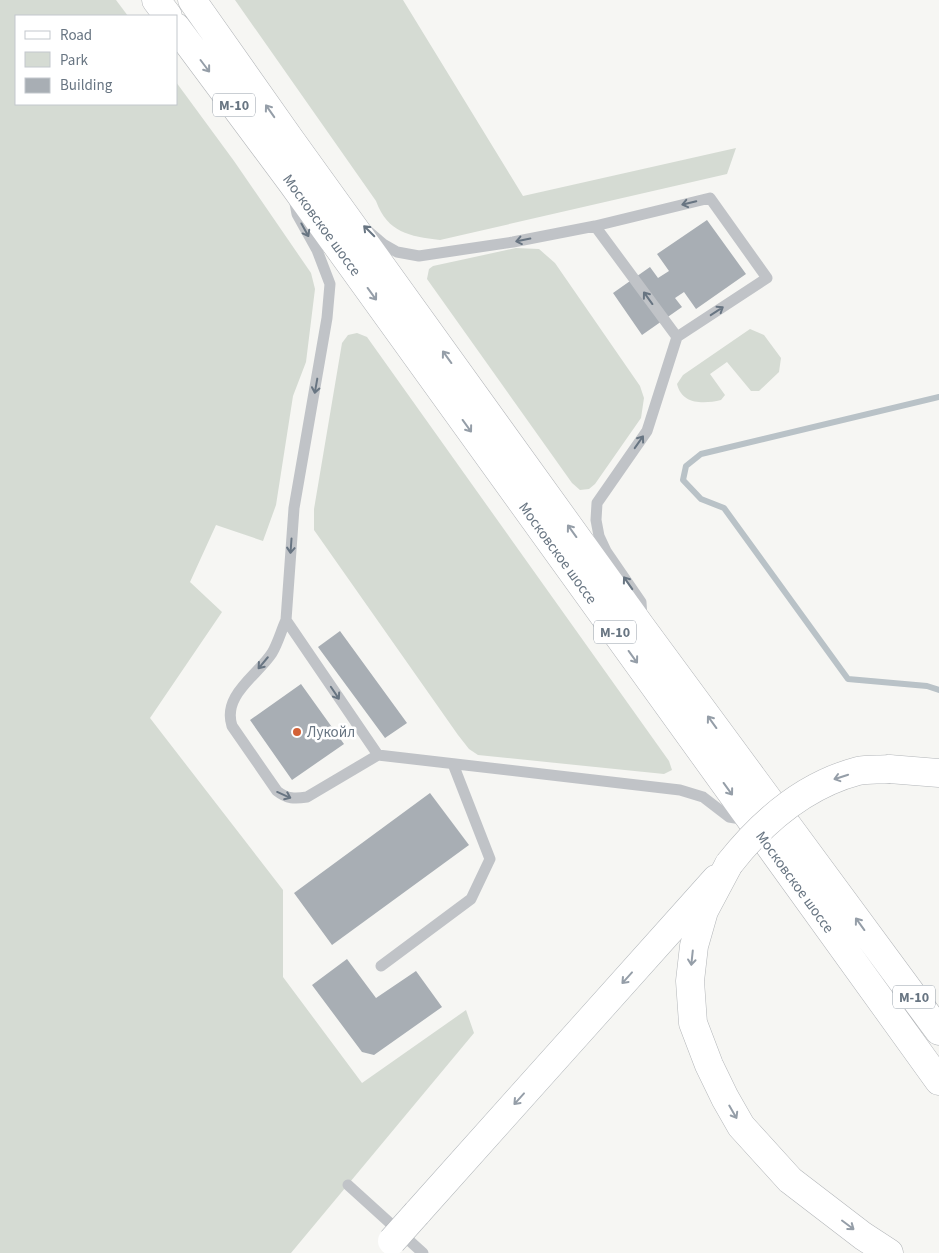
<svg xmlns="http://www.w3.org/2000/svg" width="939" height="1253" font-family="'Source Sans 3',sans-serif">
<rect width="100%" height="100%" fill="#f6f6f3"/>
<path fill="#d5dbd3" d="M 0,0 L 116,0 L 128,16 L 16,16 L 16,104 L 176,104 L 176,82 L 234,161 L 311,273 L 315,289 L 306,362 L 293,396 L 276,505 L 263,541 L 216,525 L 190,582 L 222,612 L 150,718 L 283,890 L 283,977 L 362,1083 L 466,1010 L 474,1033 L 291,1253 L 0,1253 Z
M 235,0 L 403,0 L 523,196 L 736,148 L 727,174 L 440,240 C 409,236 388,233 376,201 Z
M 516,248 L 539,249 L 555,263 L 640,386 L 644,398 L 641,418 L 595,484 L 589,489 L 580,490 L 572,483 L 427,279 L 429,269 L 433,266 Z
M 750,329 L 764,335 L 781,358 L 779,372 L 759,391 L 751,391 L 727,362 L 710,374 L 725,395 L 721,400 C 704,404 682,405 677,384 L 683,375 Z
M 357,333 L 367,337 L 669,761 L 672,770 L 664,774 L 478,755 L 469,749 L 458,735 L 314,530 L 314,509 L 342,343 L 348,335 Z"/>
<g fill="none" stroke-linecap="round" stroke-linejoin="round">
<path stroke="#b9c2c7" stroke-width="6" d="M 939,397 L 701,454 L 686,466 L 683,480 L 701,499 L 724,508 L 848,679 L 927,686 L 939,690"/>
</g>
<path fill="#a8aeb4" d="M 707,220 L 746,274 L 696,309 L 684,292 L 675,298 L 682,307 L 642,335 L 613,293 L 650,267 L 658,278 L 669,271 L 657,254 Z
M 340,631 L 407,723 L 385,738 L 318,647 Z
M 301,684 L 344,744 L 292,780 L 250,720 Z
M 430,793 L 469,845 L 332,945 L 294,893 Z
M 347,959 L 376,998 L 416,971 L 442,1007 L 374,1055 L 362,1052 L 312,985 Z"/>
<g fill="none" stroke-linecap="round" stroke-linejoin="round">
<g stroke="#b3b7bb" stroke-width="29">
<path id="secondary" d="M 417,1213 L 716,879"/>
</g>
<g stroke="#b3b6b9" stroke-width="29">
<path id="highway" d="M 156,0 L 168,16
M 192,0 L 290,139 L 642,628 L 939,1031
M 176,27 L 292,183 L 939,1081
M 889,769 L 939,773
M 729,864 L 704,911 L 694,946 L 690,981 L 693,1023 L 709,1065 L 725,1098 L 741,1126 L 790,1180 L 863,1236 L 889,1253"/>
</g>
<path stroke="#c0c3c7" stroke-width="11" d="M 294,198 L 297,214 L 317,250 L 330,284 L 327,318 L 294,508 L 286,620 L 378,755 L 680,790 L 703,797 L 729,817 L 747,820
M 595,226 L 710,198 L 767,278 L 677,337 L 647,431 L 597,503 L 596,520 L 599,536 L 606,551 L 641,602 L 642,618
M 369,232 L 383,244 L 397,252 L 419,256 L 513,242 L 595,226 L 677,337
M 286,620 C 281,631 278,643 272,653 C 257,676 222,695 232,726 L 277,791 C 287,799 295,799 307,797 L 378,755
M 381,966 L 471,899 L 490,859 L 453,764
M 348,1185 L 423,1253"/>
<use href="#secondary" stroke="#fff" stroke-width="28"/>
<use href="#highway" stroke="#fff" stroke-width="28"/>
<g stroke="#b3b7bb" stroke-width="29" stroke-linecap="butt">
<path id="secondary-bridge" d="M 392,1241 L 417,1213"/>
</g>
<g stroke="#b3b6b9" stroke-width="29" stroke-linecap="butt">
<path id="highway-bridge" d="M 729,864 C 762,822 805,785 858,771 C 868,769 879,770 889,769"/>
</g>
<use href="#secondary-bridge" stroke="#fff" stroke-width="28"/>
<use href="#highway-bridge" stroke="#fff" stroke-width="28"/>
</g>
<defs><path id="oneway-shaft" d="M-6 0H5M1.5-3L5.5 0L1.5 3" fill="none" stroke-width="1.6" stroke-linecap="round" stroke-linejoin="round" transform="scale(1.25)"/></defs>
<g stroke="#959ea8">
<use href="#oneway-shaft" transform="translate(205 66) rotate(53)"/>
<use href="#oneway-shaft" transform="translate(270 111) rotate(-125)"/>
<use href="#oneway-shaft" transform="translate(372 294) rotate(54)"/>
<use href="#oneway-shaft" transform="translate(447 357) rotate(-126)"/>
<use href="#oneway-shaft" transform="translate(467 426) rotate(54)"/>
<use href="#oneway-shaft" transform="translate(572 531) rotate(-126)"/>
<use href="#oneway-shaft" transform="translate(633 657) rotate(54)"/>
<use href="#oneway-shaft" transform="translate(712 722) rotate(-126)"/>
<use href="#oneway-shaft" transform="translate(841 777) rotate(162)"/>
<use href="#oneway-shaft" transform="translate(728 789) rotate(54)"/>
<use href="#oneway-shaft" transform="translate(860 924) rotate(-126)"/>
<use href="#oneway-shaft" transform="translate(692 958) rotate(96)"/>
<use href="#oneway-shaft" transform="translate(627 978) rotate(132)"/>
<use href="#oneway-shaft" transform="translate(519 1099) rotate(132)"/>
<use href="#oneway-shaft" transform="translate(733 1112) rotate(60)"/>
<use href="#oneway-shaft" transform="translate(848 1225) rotate(37)"/>
</g>
<g stroke="#687582">
<use href="#oneway-shaft" transform="translate(689 203) rotate(166)"/>
<use href="#oneway-shaft" transform="translate(305 230) rotate(61)"/>
<use href="#oneway-shaft" transform="translate(369 231) rotate(-135)"/>
<use href="#oneway-shaft" transform="translate(523 240) rotate(169)"/>
<use href="#oneway-shaft" transform="translate(648 298) rotate(-126)"/>
<use href="#oneway-shaft" transform="translate(717 311) rotate(-33)"/>
<use href="#oneway-shaft" transform="translate(316 386) rotate(100)"/>
<use href="#oneway-shaft" transform="translate(639 442) rotate(-55)"/>
<use href="#oneway-shaft" transform="translate(291 546) rotate(94)"/>
<use href="#oneway-shaft" transform="translate(628 583) rotate(-125)"/>
<use href="#oneway-shaft" transform="translate(263 663) rotate(130)"/>
<use href="#oneway-shaft" transform="translate(335 693) rotate(56)"/>
<use href="#oneway-shaft" transform="translate(284 795) rotate(24)"/>
</g>
<circle fill="#d36136" stroke="#fff" stroke-width="2" cx="297" cy="732" r="5"/>
<g text-anchor="middle" stroke-width="5" stroke-linejoin="round" paint-order="stroke">
<g fill="#fff" stroke="#959ea8" stroke-width="1">
<rect x="213" y="93.5" width="42" height="23" rx="4"/>
<rect x="594" y="620.5" width="42" height="23" rx="4"/>
<rect x="893" y="985.5" width="42" height="23" rx="4"/>
</g>
<g font-size="14" font-weight="bold" fill="#687582">
<text x="234" y="110">М-10</text>
<text x="615" y="637">М-10</text>
<text x="914" y="1002">М-10</text>
</g>
<g font-size="15" fill="#687582" stroke="#fff">
<text transform="translate(322 225) rotate(54)" y="5">Московское шоссе</text>
<text transform="translate(558 553) rotate(54)" y="5">Московское шоссе</text>
<text transform="translate(795 882) rotate(54)" y="5">Московское шоссе</text>
</g>
<g font-size="15" fill="#687582" stroke="#fff" text-anchor="start">
<text x="307" y="737">Лукойл</text>
</g>
</g>
<rect x="15" y="15" width="162" height="90" fill="#ffffff" stroke="#c3c8cd"/>
<rect x="25" y="31" width="25" height="8" fill="#ffffff" stroke="#c3c8cd"/>
<text x="60" y="40" font-size="15" fill="#687582">Road</text>
<rect x="25" y="52" width="25" height="15" fill="#d5dbd3" stroke="#c3c8cd"/>
<text x="60" y="65" font-size="15" fill="#687582">Park</text>
<rect x="25" y="78" width="25" height="15" fill="#a8aeb4" stroke="#c3c8cd"/>
<text x="60" y="90" font-size="15" fill="#687582">Building</text>
</svg>
